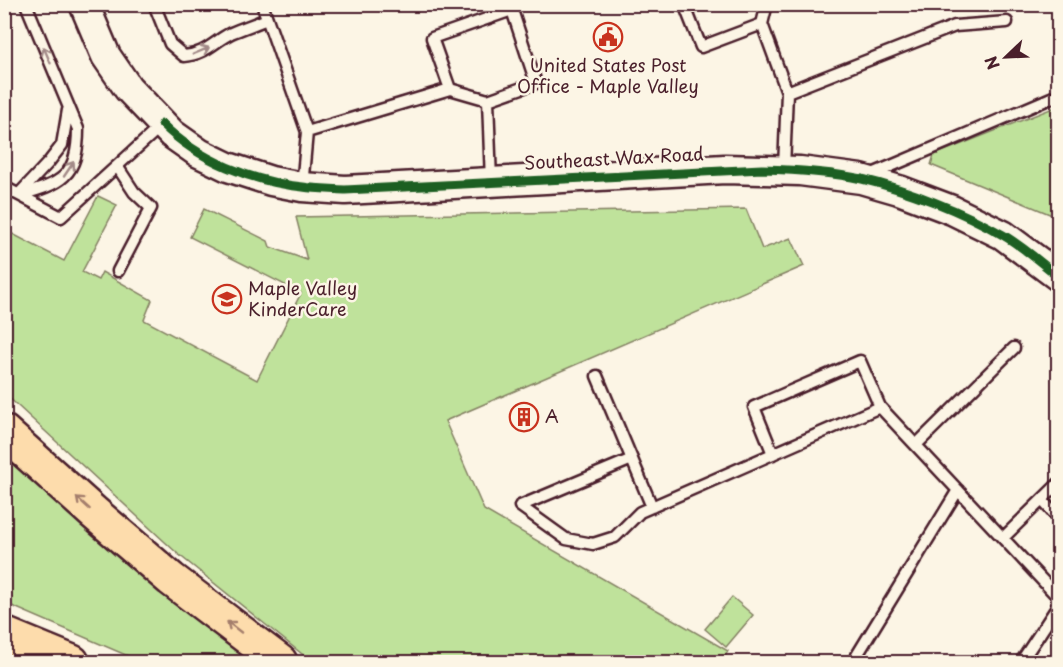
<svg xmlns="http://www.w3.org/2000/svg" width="1063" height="667" font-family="'Playpen Sans',sans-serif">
<rect width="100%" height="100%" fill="#fcf5e5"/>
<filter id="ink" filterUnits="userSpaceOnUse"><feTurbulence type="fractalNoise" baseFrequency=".0167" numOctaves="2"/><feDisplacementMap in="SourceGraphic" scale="12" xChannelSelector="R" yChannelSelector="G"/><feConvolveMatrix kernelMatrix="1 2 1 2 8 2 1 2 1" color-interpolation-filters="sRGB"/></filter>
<g filter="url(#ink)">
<path fill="#bfe29b" stroke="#848063" stroke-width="1.5" d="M 1058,106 L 1058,220 L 1052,215 L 931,165 L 934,155 Z
M 98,196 L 117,205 L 82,272 L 98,280 L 102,272 L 152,300 L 144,320 L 257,380 L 301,293 L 190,237 L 204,209 L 268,241 L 270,247 L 307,260 L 296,217 L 746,209 L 762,249 L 791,238 L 804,266 L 445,421 L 484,510 L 728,651 L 722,662 L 312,662 L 178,554 L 5,394 L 5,230 L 64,261 Z
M 4,448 L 261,662 L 142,662 L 5,603 Z
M 732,597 L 753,615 L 726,647 L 705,629 Z"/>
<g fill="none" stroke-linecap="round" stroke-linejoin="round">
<g stroke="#4a1f2b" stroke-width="15">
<path id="lane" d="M 154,4 L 170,44 L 184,56 C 206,54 213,42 231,33 C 243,28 255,24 267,19
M 262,4 L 307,132 L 302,187
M 684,4 L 701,47 L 762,24
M 767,4 L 762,24 L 787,92 L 784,169
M 787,92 L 955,26 L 1007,22
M 488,100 L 491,182
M 307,132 L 450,89 L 488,100 L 536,83 L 512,10 L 432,38 L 450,89
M 117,166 L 134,192 L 151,208 L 118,271
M 870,175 L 1058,95
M 4,187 L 61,217 L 162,125
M 19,194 L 48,163 L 62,145 L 68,110
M 19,195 C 61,184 78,177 78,129 L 26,4
M 597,376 L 652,507
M 916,445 L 1014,348
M 773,454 L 754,407 L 860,361 L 880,407
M 632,459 L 520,506 L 566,539 L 593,544 L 615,537 L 640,512 L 880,407 L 1058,597
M 1042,500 L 1058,518
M 1003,538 L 1058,484
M 865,662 L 856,657 L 958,490
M 1021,662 L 1058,606"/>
</g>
<g stroke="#4a1f2b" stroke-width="33">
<path id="secondary" d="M 84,4 L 106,56 L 128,88 L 172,134 L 199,153 L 228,167 L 271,181 L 302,187 L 345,190 L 725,169 L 800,171 L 861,179 L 899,190 L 952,210 L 1003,235 L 1058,276"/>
</g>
<g stroke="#4a1f2b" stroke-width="38">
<path id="highway" d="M 4,432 L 93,512 L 171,579 L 280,662
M 4,634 L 72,662"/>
</g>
<use href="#lane" stroke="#fcf5e5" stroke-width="10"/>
<use href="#secondary" stroke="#fcf5e5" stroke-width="28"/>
<use href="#highway" stroke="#fddcac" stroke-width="33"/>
<g stroke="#fcf5e5" stroke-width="13">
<path id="cycleway" d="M 162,124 C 198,160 253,182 303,187 C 317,189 331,189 345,190 L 762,169 C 795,170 830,172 862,179 C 908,190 962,211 1003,235 C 1022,246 1040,262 1058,276"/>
</g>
<use href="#cycleway" stroke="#1b5e20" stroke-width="9"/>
</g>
<defs><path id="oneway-shaft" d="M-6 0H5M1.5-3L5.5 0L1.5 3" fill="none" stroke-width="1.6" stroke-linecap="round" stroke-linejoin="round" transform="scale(1.5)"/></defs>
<g stroke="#a38a88">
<use href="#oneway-shaft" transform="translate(201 51) rotate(-23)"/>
<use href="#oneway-shaft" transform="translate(47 55) rotate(-113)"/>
<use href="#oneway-shaft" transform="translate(69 169) rotate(-56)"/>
</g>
<g stroke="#a47e6c">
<use href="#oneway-shaft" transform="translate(83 503) rotate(-138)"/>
<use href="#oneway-shaft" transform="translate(234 627) rotate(-142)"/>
</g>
</g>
<defs>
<g id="civic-ring" transform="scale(1.5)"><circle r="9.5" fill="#fcf5e5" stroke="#c8321e" stroke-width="1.5"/><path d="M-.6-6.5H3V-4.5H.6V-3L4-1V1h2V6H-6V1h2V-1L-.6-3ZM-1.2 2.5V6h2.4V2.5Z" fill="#c8321e"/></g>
<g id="school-ring" transform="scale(1.5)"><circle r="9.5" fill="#fcf5e5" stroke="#c8321e" stroke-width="1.5"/><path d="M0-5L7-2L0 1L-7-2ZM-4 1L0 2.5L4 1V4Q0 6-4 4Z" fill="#c8321e"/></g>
<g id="building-ring" transform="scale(1.5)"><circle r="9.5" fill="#fcf5e5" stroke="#c8321e" stroke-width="1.5"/><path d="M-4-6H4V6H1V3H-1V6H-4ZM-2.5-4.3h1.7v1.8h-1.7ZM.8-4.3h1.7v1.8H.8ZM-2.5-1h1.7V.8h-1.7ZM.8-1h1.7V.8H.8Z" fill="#c8321e"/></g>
</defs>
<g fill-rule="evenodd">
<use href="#civic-ring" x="608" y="37"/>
<use href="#school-ring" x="227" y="299"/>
<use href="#building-ring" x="524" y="417"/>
</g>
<g text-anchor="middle" stroke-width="5" stroke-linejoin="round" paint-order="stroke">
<g font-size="18" fill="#4a1f2b" stroke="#fcf5e5" text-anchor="start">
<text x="608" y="72" text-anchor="middle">United States Post<tspan x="608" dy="21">Office - Maple Valley</tspan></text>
<text x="248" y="295">Maple Valley<tspan x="248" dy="21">KinderCare</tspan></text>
<text x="545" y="423">A</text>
</g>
<g font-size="18" fill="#4a1f2b" stroke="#fcf5e5">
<text transform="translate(614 159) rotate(-3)" y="6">Southeast Wax Road</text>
</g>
</g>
<rect width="1063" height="667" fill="none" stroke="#fcf5e5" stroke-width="24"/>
<rect x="12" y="12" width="1039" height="643" fill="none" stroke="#4a1f2b" stroke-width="2" filter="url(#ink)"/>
<g transform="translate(1006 57) rotate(247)" stroke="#fcf5e5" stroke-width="4.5" paint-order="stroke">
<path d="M0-4.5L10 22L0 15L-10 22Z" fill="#4a1f2b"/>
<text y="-9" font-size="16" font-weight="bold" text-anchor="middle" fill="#4a1f2b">N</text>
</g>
</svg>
